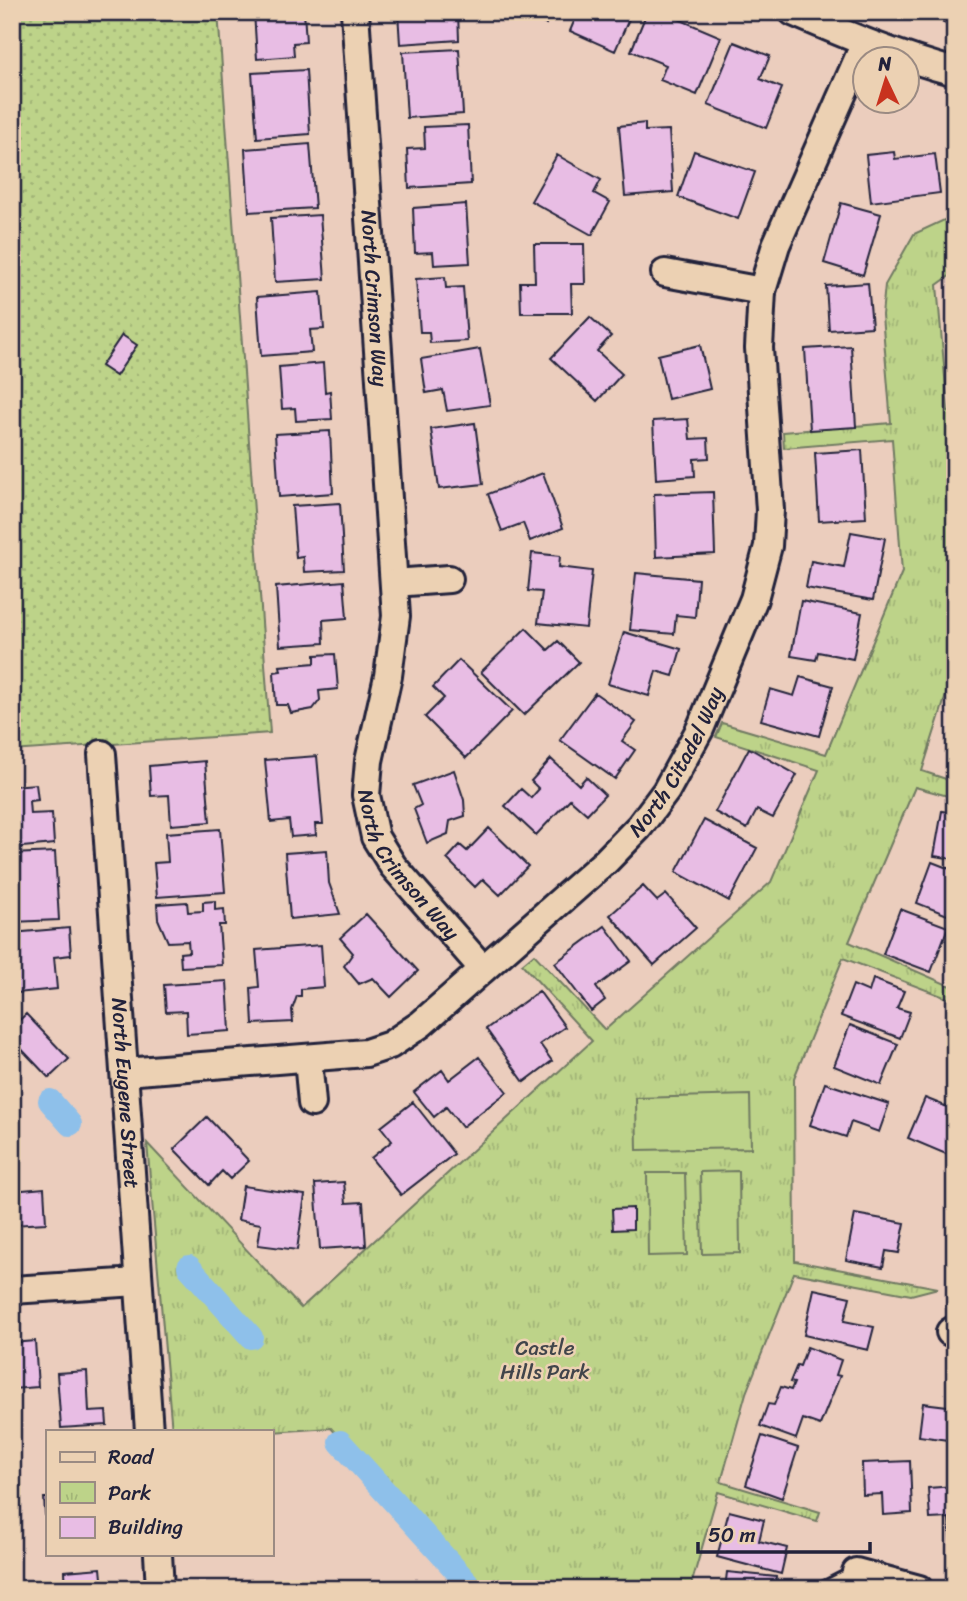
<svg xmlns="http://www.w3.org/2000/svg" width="967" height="1601" font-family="Sriracha,sans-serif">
<defs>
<pattern id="grass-dots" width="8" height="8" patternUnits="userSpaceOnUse" patternTransform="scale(1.75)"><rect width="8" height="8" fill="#bdd389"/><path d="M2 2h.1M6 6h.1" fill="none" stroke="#a2b577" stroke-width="1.8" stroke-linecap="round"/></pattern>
<pattern id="park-tufts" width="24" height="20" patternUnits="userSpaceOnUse" patternTransform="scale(1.75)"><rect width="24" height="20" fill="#bdd389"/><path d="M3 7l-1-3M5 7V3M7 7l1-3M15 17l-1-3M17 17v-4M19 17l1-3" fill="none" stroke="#a2b577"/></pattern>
</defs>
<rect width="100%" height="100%" fill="#ebcdbd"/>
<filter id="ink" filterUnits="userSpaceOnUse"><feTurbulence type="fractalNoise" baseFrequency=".0143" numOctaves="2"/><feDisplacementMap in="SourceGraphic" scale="14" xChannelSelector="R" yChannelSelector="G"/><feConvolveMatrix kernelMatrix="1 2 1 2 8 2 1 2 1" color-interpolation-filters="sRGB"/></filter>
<g filter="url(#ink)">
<path fill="url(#grass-dots)" stroke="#707a62" stroke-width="2" d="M 12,12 L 218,12 L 270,733 L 12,751 Z"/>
<path fill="url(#park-tufts)" stroke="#707a62" stroke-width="2" d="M 955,215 L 955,272 L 937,285 L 948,411 L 955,411 L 955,426 L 952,426 L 955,437 L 955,667 L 922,771 L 955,782 L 955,798 L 915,787 L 849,942 L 955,988 L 952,1000 L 843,958 L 794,1078 L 795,1261 L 938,1288 L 911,1295 L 794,1273 L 746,1393 L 721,1482 L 820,1512 L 817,1521 L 718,1492 L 690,1589 L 478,1589 L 331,1428 L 271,1432 L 172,1431 L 147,1143 L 301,1308 L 592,1041 L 522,964 L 534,954 L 605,1030 L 771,882 L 819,770 L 716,737 L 722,723 L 826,754 L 902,572 L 892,439 L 784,448 L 783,432 L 891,423 L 882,315 L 885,285 L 914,234 Z"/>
<path fill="#bdd389" stroke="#707a62" stroke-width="2" d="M 750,1095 L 751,1148 L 637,1150 L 636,1098 Z
M 739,1171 L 740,1253 L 702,1254 L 700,1172 Z
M 647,1173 L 685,1173 L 687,1255 L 648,1256 Z"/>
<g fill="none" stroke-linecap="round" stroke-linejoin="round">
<path stroke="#8ec0ea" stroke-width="24" d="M 50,1101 L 70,1124
M 189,1267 L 251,1337
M 340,1442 L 473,1589"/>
</g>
<path fill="#e8bde4" stroke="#22223b" stroke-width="2" d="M 254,12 L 304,12 L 306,42 L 293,43 L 294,56 L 257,59 Z
M 398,12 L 458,12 L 459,40 L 400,44 Z
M 503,12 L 549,12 L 546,24 Z
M 578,12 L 632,12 L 615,51 L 570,31 Z
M 647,12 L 662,12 L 721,37 L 697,95 L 660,80 L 666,65 L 631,51 Z
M 918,12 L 936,12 L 934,18 Z
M 947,12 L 955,12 L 955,27 L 943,23 Z
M 734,42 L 770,56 L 760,79 L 782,88 L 766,128 L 708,105 Z
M 459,49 L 463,114 L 407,118 L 403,52 Z
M 306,70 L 310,134 L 257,138 L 252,73 Z
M 645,123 L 645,131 L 669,130 L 673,192 L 625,196 L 619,126 Z
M 468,125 L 471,184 L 409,188 L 407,149 L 425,148 L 424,127 Z
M 310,144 L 315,208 L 249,212 L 245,149 Z
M 694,151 L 755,172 L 738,219 L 678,197 Z
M 894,152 L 895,159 L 935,154 L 940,193 L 871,202 L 866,155 Z
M 557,155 L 601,180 L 594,193 L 610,202 L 592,235 L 531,201 Z
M 841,203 L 881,214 L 863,275 L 824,263 Z
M 466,204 L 470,263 L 434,265 L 433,252 L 415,253 L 413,208 Z
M 320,215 L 325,279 L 275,282 L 271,218 Z
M 534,244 L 584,244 L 585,284 L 571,284 L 572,313 L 521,313 L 520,282 L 535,282 Z
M 445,277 L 446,288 L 463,287 L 467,341 L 430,343 L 429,332 L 420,332 L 416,279 Z
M 868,283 L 872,327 L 829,330 L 826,286 Z
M 951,291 L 955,291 L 955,346 Z
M 321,292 L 324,329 L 310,330 L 312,352 L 261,356 L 257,297 Z
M 590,317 L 611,336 L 597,351 L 622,374 L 597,401 L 551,358 Z
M 122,335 L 137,345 L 116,376 L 101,366 Z
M 700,345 L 710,389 L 668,399 L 658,355 Z
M 851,346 L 856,427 L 810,430 L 805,349 Z
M 480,349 L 490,405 L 447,411 L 443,390 L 426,393 L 421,359 Z
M 323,363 L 325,392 L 330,391 L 332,419 L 296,421 L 295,408 L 282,409 L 279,367 Z
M 688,419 L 690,439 L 708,438 L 709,458 L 694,459 L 695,476 L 656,479 L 653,421 Z
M 475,423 L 483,484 L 439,489 L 431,429 Z
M 330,431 L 333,493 L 279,497 L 275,434 Z
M 862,450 L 866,518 L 819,521 L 815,453 Z
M 543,473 L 563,528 L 530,541 L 523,523 L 502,531 L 488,494 Z
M 713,492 L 715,554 L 656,557 L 654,494 Z
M 340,503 L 344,570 L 304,572 L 303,557 L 296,558 L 292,506 Z
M 851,532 L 885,538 L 873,600 L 806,588 L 811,561 L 844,567 Z
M 532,553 L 560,556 L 559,567 L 592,571 L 586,628 L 538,623 L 542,592 L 528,591 Z
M 636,573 L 698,579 L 695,617 L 676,615 L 674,634 L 630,630 Z
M 344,581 L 347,618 L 323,620 L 324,643 L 280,646 L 276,587 Z
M 801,601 L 862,613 L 853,659 L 818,652 L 816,660 L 791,656 Z
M 526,628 L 548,650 L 558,641 L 579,662 L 524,715 L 481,672 Z
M 624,632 L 681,649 L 673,676 L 656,671 L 649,696 L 608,684 Z
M 335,654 L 338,689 L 319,691 L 320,700 L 313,709 L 291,713 L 288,705 L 276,705 L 274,672 L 281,671 L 280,666 L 315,663 L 315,655 Z
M 459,660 L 512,711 L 466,758 L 425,717 L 444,698 L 433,687 Z
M 800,677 L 833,686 L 819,736 L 761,720 L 770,689 L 794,696 Z
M 595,693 L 636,722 L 622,741 L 635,750 L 615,779 L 560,740 Z
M 749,748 L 797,775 L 773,818 L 757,810 L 747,829 L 715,812 Z
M 317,756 L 323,824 L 315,824 L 316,835 L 291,837 L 289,820 L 271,822 L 265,760 Z
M 551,759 L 579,785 L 586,777 L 605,795 L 587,814 L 570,799 L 536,835 L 505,806 L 521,789 L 531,798 L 539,789 L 531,781 Z
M 205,761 L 210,822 L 171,825 L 169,795 L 151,796 L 149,766 Z
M 454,770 L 464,800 L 465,816 L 450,821 L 448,834 L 427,843 L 414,809 L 421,805 L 413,785 Z
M 36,784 L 38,800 L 29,801 L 30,814 L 52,813 L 54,844 L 12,848 L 12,786 Z
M 942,811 L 955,813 L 955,859 L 934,856 Z
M 704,820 L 757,848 L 729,901 L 676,872 Z
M 489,828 L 528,866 L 500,895 L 483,879 L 475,887 L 447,859 L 460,845 L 467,851 Z
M 220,829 L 225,892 L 157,897 L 154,863 L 168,862 L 166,833 Z
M 327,850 L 329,883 L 340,914 L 290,919 L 285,853 Z
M 55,852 L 59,920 L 12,922 L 12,854 Z
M 932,862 L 955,871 L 955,918 L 917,903 Z
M 643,886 L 657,901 L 666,894 L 696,928 L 654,965 L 610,915 Z
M 215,901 L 215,910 L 224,909 L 225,925 L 219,925 L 222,965 L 181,967 L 180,953 L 189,952 L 188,941 L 168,942 L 158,919 L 157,904 L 187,902 L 188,912 L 203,911 L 203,902 Z
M 900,909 L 948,927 L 931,972 L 883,954 Z
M 366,914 L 418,971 L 391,997 L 373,978 L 359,984 L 344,966 L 353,953 L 340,938 Z
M 605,926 L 631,961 L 596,987 L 605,1000 L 591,1011 L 555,963 Z
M 69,928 L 71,955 L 54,957 L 57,989 L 17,993 L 12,933 Z
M 321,945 L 324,987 L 301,989 L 301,996 L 297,996 L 292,1010 L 293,1022 L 253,1024 L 251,988 L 259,987 L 256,950 Z
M 873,979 L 904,991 L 897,1008 L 910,1012 L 900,1038 L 841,1016 L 853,985 L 869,992 Z
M 227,981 L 230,1031 L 187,1034 L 186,1011 L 166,1012 L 164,985 Z
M 539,991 L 565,1027 L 540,1044 L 552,1061 L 524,1082 L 486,1029 Z
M 26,1014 L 69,1059 L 49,1078 L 12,1039 L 12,1027 Z
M 850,1025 L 898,1044 L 881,1085 L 834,1066 Z
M 479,1057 L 507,1092 L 462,1127 L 446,1107 L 434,1117 L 414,1092 L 442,1070 L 449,1080 Z
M 825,1083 L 889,1104 L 879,1132 L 851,1122 L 846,1137 L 810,1125 Z
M 925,1098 L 955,1110 L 955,1152 L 953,1157 L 908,1138 Z
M 413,1102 L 454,1154 L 401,1195 L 371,1158 L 392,1141 L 381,1127 Z
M 207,1117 L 249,1161 L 230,1179 L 222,1171 L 209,1185 L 174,1149 Z
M 344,1182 L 346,1203 L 363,1202 L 366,1246 L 320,1249 L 315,1184 Z
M 243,1186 L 305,1195 L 297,1250 L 258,1245 L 261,1224 L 238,1220 Z
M 44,1188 L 46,1223 L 12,1225 L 12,1191 Z
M 633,1208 L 633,1229 L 613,1230 L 612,1209 Z
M 855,1214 L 905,1223 L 899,1253 L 886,1251 L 883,1267 L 846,1260 Z
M 814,1289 L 850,1297 L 844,1321 L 874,1327 L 868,1350 L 804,1335 Z
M 35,1341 L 38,1387 L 12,1389 L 12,1343 Z
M 807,1347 L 841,1360 L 836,1375 L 840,1376 L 820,1425 L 803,1419 L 796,1439 L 760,1426 L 768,1404 L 774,1405 L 781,1387 L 791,1390 L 794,1383 L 790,1382 L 797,1365 L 800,1366 Z
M 87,1371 L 89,1412 L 106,1411 L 107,1425 L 61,1428 L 57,1373 Z
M 923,1403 L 955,1407 L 955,1441 L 919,1436 Z
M 762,1436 L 798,1448 L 782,1498 L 746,1485 Z
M 910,1461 L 912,1513 L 883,1515 L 882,1494 L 863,1495 L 862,1463 Z
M 955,1486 L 955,1547 L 951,1547 L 949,1518 L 930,1519 L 928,1488 Z
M 44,1498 L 47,1498 L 47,1530 L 46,1530 Z
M 729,1511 L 764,1520 L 759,1541 L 787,1548 L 781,1574 L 717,1557 Z
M 101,1568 L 103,1589 L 66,1589 L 65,1571 Z
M 727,1572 L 776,1577 L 775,1589 L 725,1589 Z"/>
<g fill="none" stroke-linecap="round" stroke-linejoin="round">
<g stroke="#22223b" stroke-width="18">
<path id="lane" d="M 823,1589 L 856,1572"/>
</g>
<g stroke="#22223b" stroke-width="32">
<g id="street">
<path id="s1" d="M 355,12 L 396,616 L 388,676 L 369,761 L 366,795 L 375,837 L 393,866 L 483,969"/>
<path d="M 793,12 C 846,35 899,57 955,72"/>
<path d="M 665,273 L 762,291"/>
<path d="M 394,583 L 449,579"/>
<path id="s2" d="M 102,754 L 149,1431"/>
<path d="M 308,1059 L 312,1103"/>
<path id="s3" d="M 125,1072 L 366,1053 L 390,1045 L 421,1024 L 606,861 L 639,827 L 666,791 L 700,729 L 754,599 L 768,546 L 770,510 L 759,348 L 762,291 L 776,245 L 865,43"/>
<path d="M 12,1290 L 138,1282"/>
<path d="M 950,1332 L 955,1329"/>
<path d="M 158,1554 L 160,1589"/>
<path d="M 856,1572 L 919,1589"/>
</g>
</g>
<use href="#lane" stroke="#ecd1b3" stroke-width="12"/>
<use href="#street" stroke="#ecd1b3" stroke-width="26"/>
</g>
</g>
<g text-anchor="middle" stroke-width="5" stroke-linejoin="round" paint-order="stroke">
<g font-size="21" fill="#22223b" stroke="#ecd1b3">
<text dy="7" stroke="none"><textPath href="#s1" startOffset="287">North Crimson Way</textPath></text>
<text dy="7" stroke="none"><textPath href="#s3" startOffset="674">North Citadel Way</textPath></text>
<text dy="7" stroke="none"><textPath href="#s1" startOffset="870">North Crimson Way</textPath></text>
<text dy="7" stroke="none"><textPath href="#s2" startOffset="340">North Eugene Street</textPath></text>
</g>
<g font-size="21" fill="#41454b" stroke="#ecd1b3">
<text x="545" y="1355">Castle<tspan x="545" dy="24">Hills Park</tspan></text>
</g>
</g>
<rect width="967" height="1601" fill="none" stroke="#ecd1b3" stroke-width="42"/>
<rect x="21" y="21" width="925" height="1559" fill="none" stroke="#22223b" stroke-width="2.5" filter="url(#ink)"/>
<rect x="46" y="1430" width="228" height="126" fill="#ecd1b3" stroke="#9b8b83" stroke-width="2"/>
<rect x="60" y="1452" width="35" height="10" fill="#ecd1b3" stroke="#9b8b83" stroke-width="2"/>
<text x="108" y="1464" font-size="21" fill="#22223b">Road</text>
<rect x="60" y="1482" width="35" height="21" fill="url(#park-tufts)" stroke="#9b8b83" stroke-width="2"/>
<text x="108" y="1500" font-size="21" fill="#22223b">Park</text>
<rect x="60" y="1517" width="35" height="21" fill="#e8bde4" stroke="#9b8b83" stroke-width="2"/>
<text x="108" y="1534" font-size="21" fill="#22223b">Building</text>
<g transform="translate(886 80) rotate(356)"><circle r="33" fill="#ecd1b3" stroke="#9b8b83" stroke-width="2"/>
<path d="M0-5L12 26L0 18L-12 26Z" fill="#c8321e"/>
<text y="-10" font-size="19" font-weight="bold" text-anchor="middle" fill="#22223b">N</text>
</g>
<path d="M698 1542v10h172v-10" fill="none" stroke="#22223b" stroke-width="3.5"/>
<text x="708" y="1542" font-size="21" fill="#22223b" stroke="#ecd1b3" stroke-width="5" paint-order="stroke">50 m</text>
</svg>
